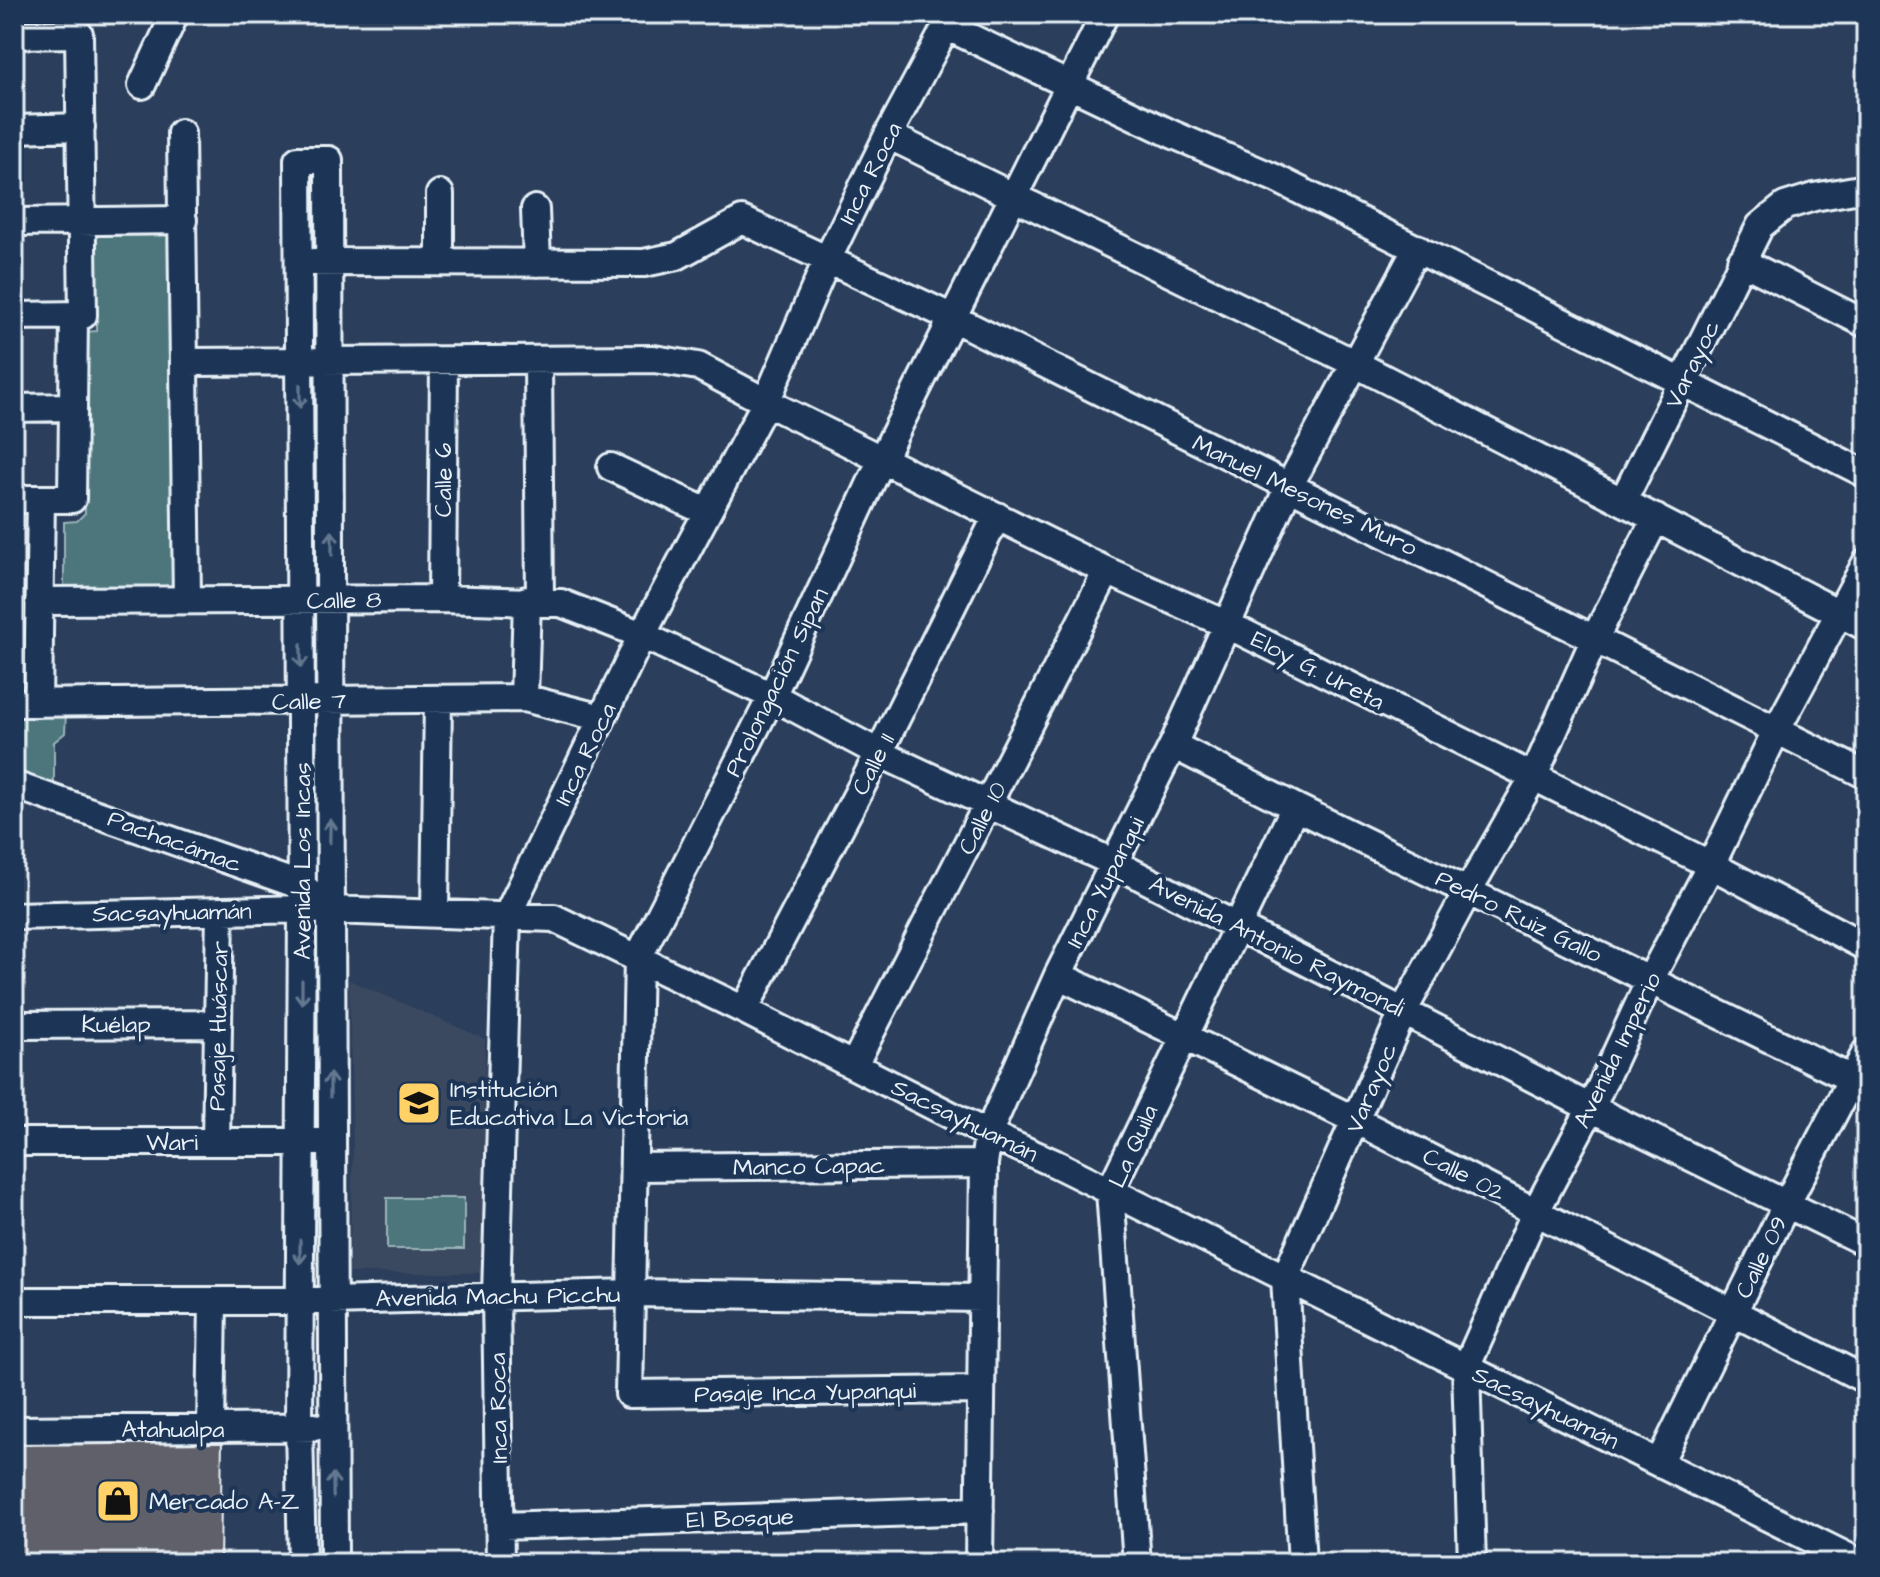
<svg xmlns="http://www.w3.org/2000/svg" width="1880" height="1577" font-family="'Architects Daughter',sans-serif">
<rect width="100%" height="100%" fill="#2b3e5b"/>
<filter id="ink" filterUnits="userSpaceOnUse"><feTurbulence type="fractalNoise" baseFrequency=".0125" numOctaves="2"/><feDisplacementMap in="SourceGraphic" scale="16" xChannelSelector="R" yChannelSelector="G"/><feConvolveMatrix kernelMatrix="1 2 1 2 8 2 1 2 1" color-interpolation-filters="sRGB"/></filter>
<g filter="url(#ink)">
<path fill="#3b4860" d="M 349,980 L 485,1039 L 483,1273 L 349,1273 L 353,1150 Z"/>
<path fill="#4d767b" stroke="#9ab4ba" stroke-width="2" d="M 177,235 L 180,588 L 64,589 L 64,522 L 77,521 L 85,513 L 84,332 L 97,331 L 94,236 Z
M 14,712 L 66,712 L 65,733 L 54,742 L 54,785 L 14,772 Z
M 387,1198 L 464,1198 L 464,1249 L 387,1249 Z"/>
<path fill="#61606b" stroke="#e8f1f8" stroke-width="2" d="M 222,1438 L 220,1563 L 14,1563 L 14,1440 Z"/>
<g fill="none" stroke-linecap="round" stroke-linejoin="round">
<g stroke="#e8f1f8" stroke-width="32">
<path id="minor" d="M 946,26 L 1174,135 L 1275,178 L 1866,474
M 14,35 L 79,34 L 83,315 L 14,316
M 142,85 L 175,14
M 14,129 L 81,127
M 181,133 L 187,599
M 888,135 L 1354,363 L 1866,627
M 535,209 L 537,263
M 14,222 L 183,220
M 1741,261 L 1866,324
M 314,262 L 644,263 L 677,256 L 742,220 L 953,318 L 1866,775
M 440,262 L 440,194
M 538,361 L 540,601
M 186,362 L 654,359 L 698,366 L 766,402 L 1107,571 L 1226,624 L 1711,865 L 1866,947
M 14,408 L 73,407
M 611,467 L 707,512
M 14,499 L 72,499 L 74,315
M 1623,501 L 1760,226 L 1785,206 L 1814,197 L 1866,188
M 442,599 L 444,361
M 39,601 L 442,599 L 561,603 L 642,635 L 772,696 L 879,753 L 1114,863 L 1591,1108 L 1866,1243
M 524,698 L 527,600
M 14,703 L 524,698 L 602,718
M 38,703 L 41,499
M 1173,745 L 1295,807 L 1866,1086
M 14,785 L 302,886 L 315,897
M 435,912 L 438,699
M 14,916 L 302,909 L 554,918 L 744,1010 L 988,1134 L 1056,1164 L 1860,1563
M 1058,975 L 1357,1121 L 1866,1380
M 744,1010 L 879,753 L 997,516
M 14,1025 L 218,1024
M 854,1065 L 1107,571
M 14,1142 L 318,1142
M 216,1142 L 220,911
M 635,1167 L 984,1164
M 14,1301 L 331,1301 L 631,1293 L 982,1298
M 981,1390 L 629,1394 L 638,958 L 772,696 L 882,459 L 1105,14
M 211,1428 L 213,1301
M 14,1430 L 314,1427
M 1659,1463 L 1787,1203 L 1866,1052
M 500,1526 L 980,1510
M 302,1563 L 299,1427 L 302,909 L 298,160 L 329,160 C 332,628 329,1095 334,1563
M 500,1563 L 496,1295 L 507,916 L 642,635 L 766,402 L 828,258 L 888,135 L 953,14
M 979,1563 L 984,1164 L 988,1134 L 1058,975 L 1173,745 L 1288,488 L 1417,248
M 1137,1563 L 1110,1191 L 1295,807
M 1302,1563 L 1285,1278 L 1404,1010 L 1468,891 L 1533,778 L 1595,638 L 1656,518
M 1472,1563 L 1466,1368 L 1536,1211 L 1591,1108 L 1650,980 L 1711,865 L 1776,731 L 1866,563"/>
</g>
<use href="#minor" stroke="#1d3557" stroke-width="26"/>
</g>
<defs><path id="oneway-shaft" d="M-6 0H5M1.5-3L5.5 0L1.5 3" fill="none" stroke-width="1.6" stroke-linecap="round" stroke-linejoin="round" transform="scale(2)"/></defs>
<g stroke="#64778f">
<use href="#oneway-shaft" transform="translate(300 396) rotate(90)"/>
<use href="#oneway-shaft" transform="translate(332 543) rotate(-90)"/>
<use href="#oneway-shaft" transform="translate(301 656) rotate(90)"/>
<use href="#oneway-shaft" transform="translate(330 831) rotate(-89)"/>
<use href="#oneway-shaft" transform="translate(302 992) rotate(90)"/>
<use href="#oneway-shaft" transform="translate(330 1085) rotate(-90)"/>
<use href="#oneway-shaft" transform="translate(300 1252) rotate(90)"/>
<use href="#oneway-shaft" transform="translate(333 1485) rotate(-91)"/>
</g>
</g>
<defs>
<g id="school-square" transform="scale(2.3)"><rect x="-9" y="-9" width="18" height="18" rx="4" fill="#ffd166" stroke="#1d3557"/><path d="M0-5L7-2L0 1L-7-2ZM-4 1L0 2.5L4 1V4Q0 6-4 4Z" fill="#111"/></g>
<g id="shop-square" transform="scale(2.3)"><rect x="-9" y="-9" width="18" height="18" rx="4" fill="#ffd166" stroke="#1d3557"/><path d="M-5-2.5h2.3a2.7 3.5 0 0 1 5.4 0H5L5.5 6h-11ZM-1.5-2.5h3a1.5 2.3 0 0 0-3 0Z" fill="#111"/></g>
</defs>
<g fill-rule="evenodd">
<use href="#school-square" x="419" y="1103"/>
<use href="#shop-square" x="118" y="1501"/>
</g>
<g text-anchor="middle" stroke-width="8" stroke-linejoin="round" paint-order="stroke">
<g font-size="24" fill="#e8f1f8" stroke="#1d3557">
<text transform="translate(870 173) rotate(-63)" y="8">Inca Roca</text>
<text transform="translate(1692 364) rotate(-64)" y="8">Varayoc</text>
<text transform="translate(443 480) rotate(-90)" y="8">Calle 6</text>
<text transform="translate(1305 495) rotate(26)" y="8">Manuel Mesones Muro</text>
<text transform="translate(344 600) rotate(-1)" y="8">Calle 8</text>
<text transform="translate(1318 670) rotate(27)" y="8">Eloy G. Ureta</text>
<text transform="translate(776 682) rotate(-64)" y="8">Prolongación Sipan</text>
<text transform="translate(309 701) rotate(-1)" y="8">Calle 7</text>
<text transform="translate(585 754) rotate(-64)" y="8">Inca Roca</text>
<text transform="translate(873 764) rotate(-63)" y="8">Calle 11</text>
<text transform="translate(982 818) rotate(-63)" y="8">Calle 10</text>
<text transform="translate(175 841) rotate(20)" y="8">Pachacámac</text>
<text transform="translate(302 861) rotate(-90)" y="8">Avenida Los Incas</text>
<text transform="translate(1105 882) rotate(-63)" y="8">Inca Yupanqui</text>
<text transform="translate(172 912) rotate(-1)" y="8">Sacsayhuamán</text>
<text transform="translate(1519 916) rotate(26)" y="8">Pedro Ruiz Gallo</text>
<text transform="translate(1277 946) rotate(27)" y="8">Avenida Antonio Raymondi</text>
<text x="116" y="1032">Kuélap</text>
<text transform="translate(218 1026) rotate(-89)" y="8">Pasaje Huáscar</text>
<text transform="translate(1617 1050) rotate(-64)" y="8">Avenida Imperio</text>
<text transform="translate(1371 1088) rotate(-67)" y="8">Varayoc</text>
<text transform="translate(965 1120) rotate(26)" y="8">Sacsayhuamán</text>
<text x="172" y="1150">Wari</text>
<text transform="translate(1133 1146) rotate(-66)" y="8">La Quila</text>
<text transform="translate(809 1166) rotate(-1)" y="8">Manco Capac</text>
<text transform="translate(1464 1174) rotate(27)" y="8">Calle 02</text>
<text transform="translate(1761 1257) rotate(-64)" y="8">Calle 09</text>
<text transform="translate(498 1296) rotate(-1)" y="8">Avenida Machu Picchu</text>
<text transform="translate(805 1392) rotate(-1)" y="8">Pasaje Inca Yupanqui</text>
<text transform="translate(1546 1407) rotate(26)" y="8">Sacsayhuamán</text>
<text transform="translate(498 1408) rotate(-91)" y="8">Inca Roca</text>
<text x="173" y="1437">Atahualpa</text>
<text transform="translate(740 1518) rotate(-2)" y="8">El Bosque</text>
</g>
<g font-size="24" fill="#e8f1f8" stroke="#1d3557" text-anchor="start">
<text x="450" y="1097">Institución<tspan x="450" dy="28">Educativa La Victoria</tspan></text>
<text x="149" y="1509">Mercado A-Z</text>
</g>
</g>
<rect width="1880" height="1577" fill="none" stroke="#1d3557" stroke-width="48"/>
<rect x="24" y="24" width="1832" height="1529" fill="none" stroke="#e8f1f8" stroke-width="3" filter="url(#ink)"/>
</svg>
